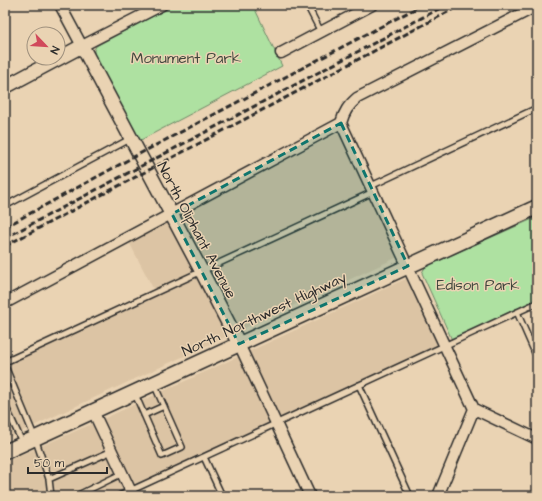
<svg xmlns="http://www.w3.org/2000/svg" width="542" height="501" font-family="'Architects Daughter',sans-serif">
<rect width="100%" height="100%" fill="#ead3b3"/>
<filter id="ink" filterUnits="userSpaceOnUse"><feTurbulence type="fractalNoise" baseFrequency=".025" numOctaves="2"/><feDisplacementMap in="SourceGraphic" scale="8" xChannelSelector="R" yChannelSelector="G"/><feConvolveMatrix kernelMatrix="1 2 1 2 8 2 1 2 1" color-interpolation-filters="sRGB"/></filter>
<g filter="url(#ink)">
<path fill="#dcc4a4" d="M 342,131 L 400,256 L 5,439 L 5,361 L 155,292 L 129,242 Z
M 412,276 L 444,345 L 119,496 L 5,496 L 5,462 L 101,420 Z"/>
<path fill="#aee1a1" stroke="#6c8666" d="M 174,5 L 253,5 L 282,66 L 139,141 L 94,54 L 94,50 L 96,46 Z
M 537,217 L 537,301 L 452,340 L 422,273 L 424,269 L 427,266 Z"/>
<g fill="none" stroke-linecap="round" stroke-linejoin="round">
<g stroke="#2b2b2b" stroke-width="8">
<path id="service" d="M 307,5 L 321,32
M 5,74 L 10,84
M 371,186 L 537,108
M 5,206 L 130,139
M 517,312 L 535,353 L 537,354
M 5,362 L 373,192
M 5,366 L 35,438 L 49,479 L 51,496
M 359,385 L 410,496
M 135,394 L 162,456 L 182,447 L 154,384
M 5,405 L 22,442
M 144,415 L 164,406
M 204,457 L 222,496
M 49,479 L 112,451
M 76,496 L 123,473
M 119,496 L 537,303"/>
</g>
<g stroke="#2b2b2b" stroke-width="13">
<path id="minor" d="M 60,5 L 82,46 L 162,5
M 281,53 L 372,5
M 341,123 L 474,409
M 5,303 L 341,123 C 344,112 348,106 357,98 L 537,6
M 239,344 L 310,496
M 474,409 L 537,439
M 93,411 L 133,496
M 438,496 L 474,409"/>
</g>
<g stroke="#2b2b2b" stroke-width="16">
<path id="tertiary" d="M 5,87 L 82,46 L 202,272 L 239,344"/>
</g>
<g stroke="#2b2b2b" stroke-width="17">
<path id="secondary" d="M 5,452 L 537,207"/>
</g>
<use href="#service" stroke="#ead3b3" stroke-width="5"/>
<use href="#minor" stroke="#ead3b3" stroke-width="10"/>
<use href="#tertiary" stroke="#ead3b3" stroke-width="13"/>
<use href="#secondary" stroke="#ead3b3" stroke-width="14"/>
<path stroke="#2b2b2b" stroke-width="3" stroke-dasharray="6 3" stroke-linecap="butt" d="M 5,227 L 139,154 L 422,5
M 5,238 L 446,5
M 5,246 L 461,5"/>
</g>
</g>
<path fill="#0f766e" fill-opacity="0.2" stroke="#0f766e" stroke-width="3" stroke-dasharray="8 5" stroke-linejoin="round" d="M 341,123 L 408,266 L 239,344 L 172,214 Z"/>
<g text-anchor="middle" stroke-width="3" stroke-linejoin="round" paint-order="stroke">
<g font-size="15" fill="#3f463d" stroke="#ead3b3">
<text x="186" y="63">Monument Park</text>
<text x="478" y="290">Edison Park</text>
</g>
<g font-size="15" fill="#2b2b2b" stroke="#ead3b3">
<text transform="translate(197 230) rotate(62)" y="5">North Oliphant Avenue</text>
<text transform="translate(264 314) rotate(-25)" y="5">North Northwest Highway</text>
</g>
</g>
<rect width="542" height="501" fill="none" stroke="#ead3b3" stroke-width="20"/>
<rect x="10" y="10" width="522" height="481" fill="none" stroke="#2b2b2b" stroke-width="1.5" filter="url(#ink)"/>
<g transform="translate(46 46) rotate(115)"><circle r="19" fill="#ead3b3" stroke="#9e907d"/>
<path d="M0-3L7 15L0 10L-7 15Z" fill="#d1495b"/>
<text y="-6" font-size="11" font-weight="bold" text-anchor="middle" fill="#2b2b2b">N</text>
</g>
<path d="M28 467v6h79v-6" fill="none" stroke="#2b2b2b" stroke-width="2"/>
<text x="34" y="467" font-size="12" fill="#2b2b2b" stroke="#ead3b3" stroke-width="3" paint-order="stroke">50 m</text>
</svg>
